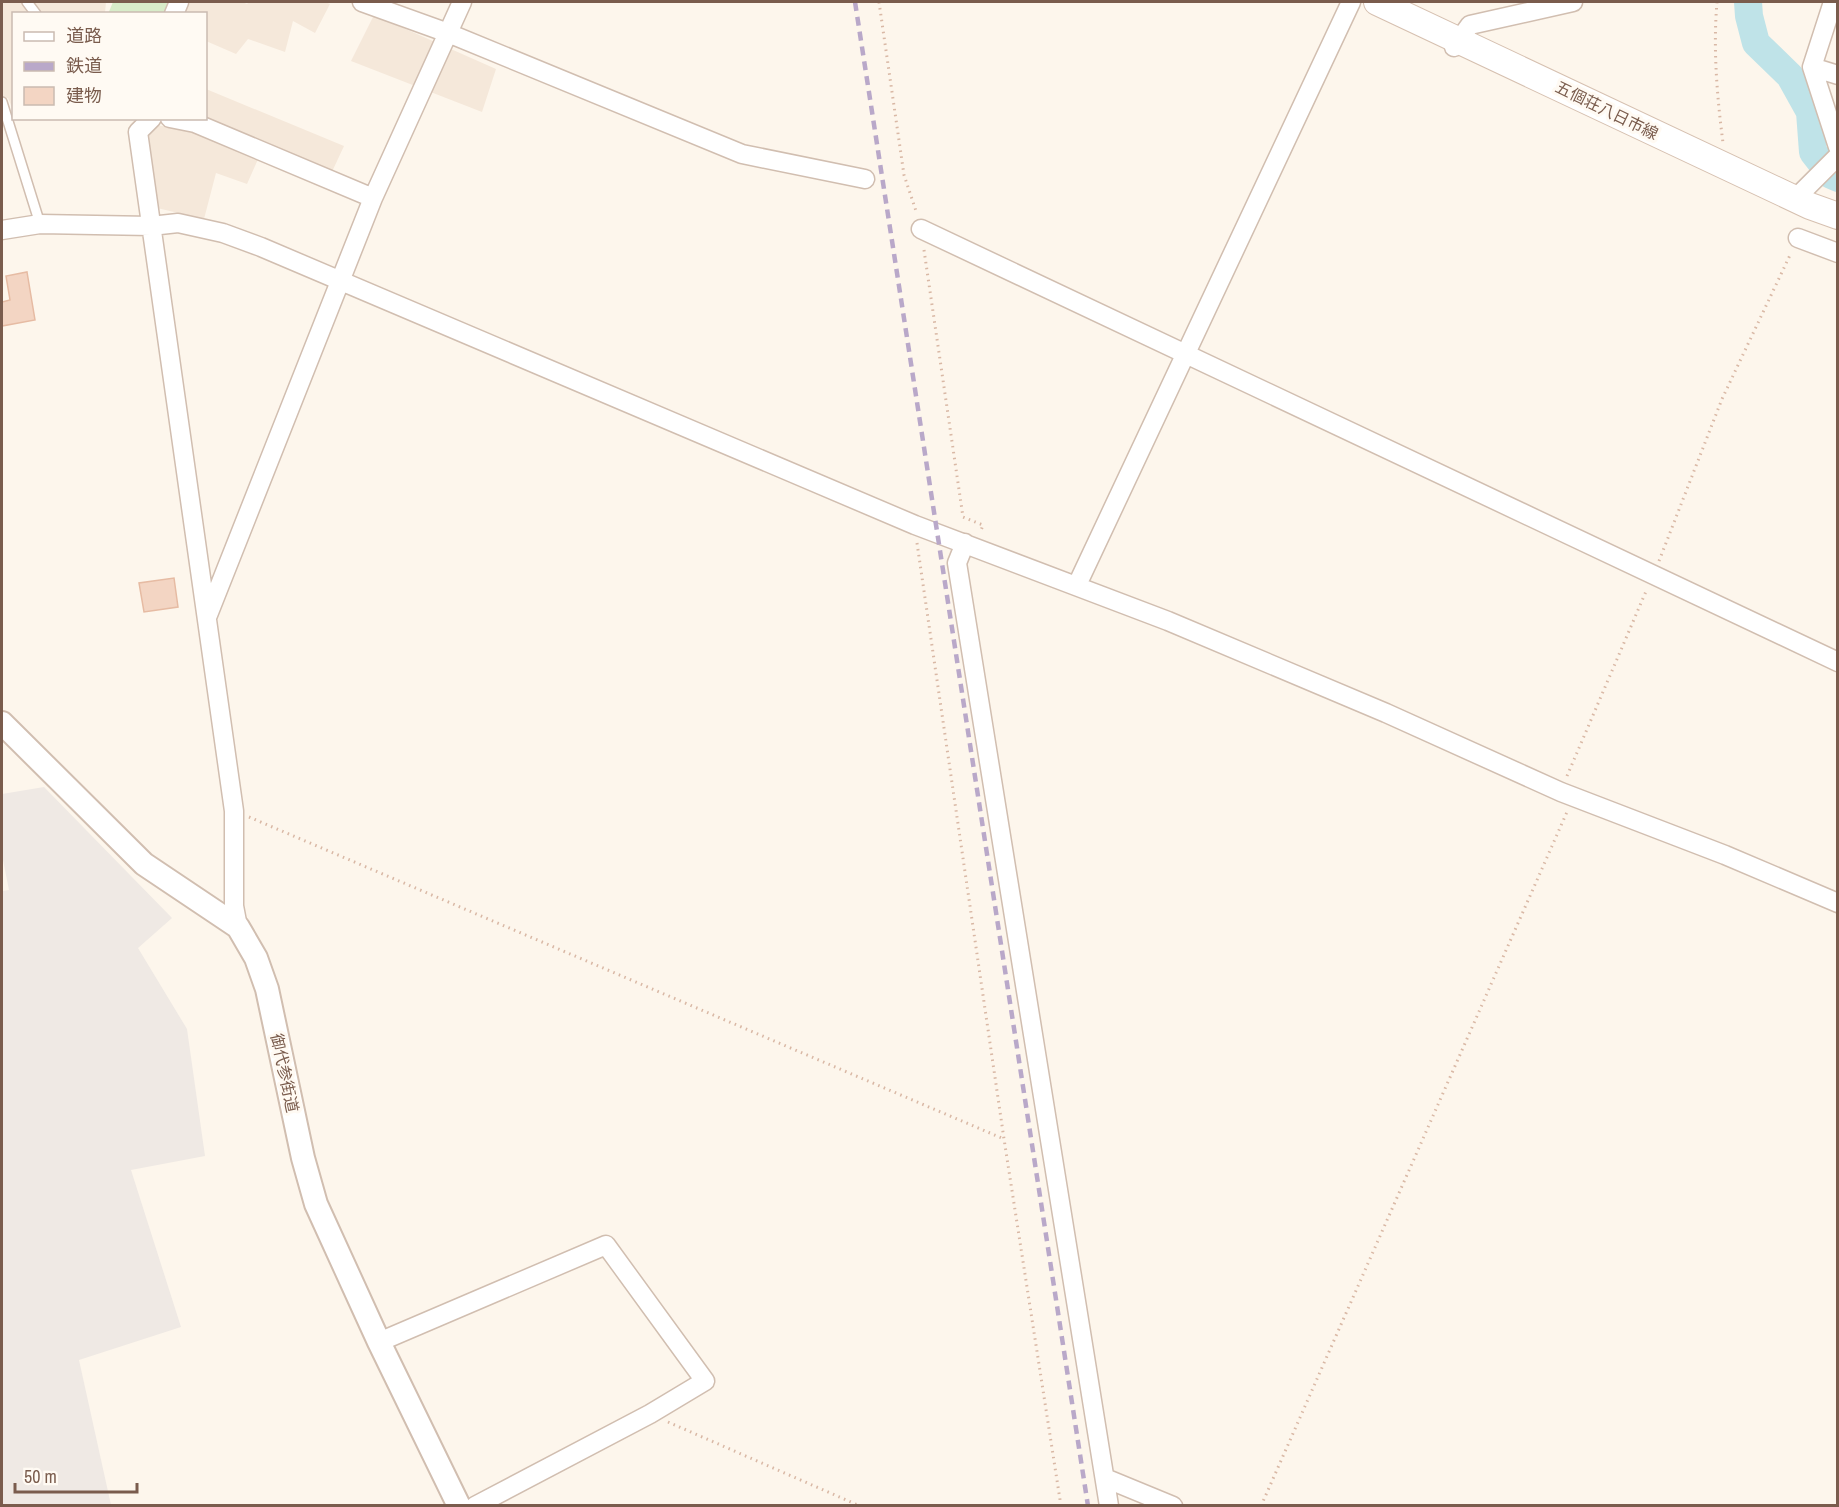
<svg xmlns="http://www.w3.org/2000/svg" width="1839" height="1507" font-family="'Archivo Narrow','Noto Sans JP',sans-serif">
<rect width="100%" height="100%" fill="#fdf6ec"/>
<path fill="#f5e8da" d="M 2,2 L 106,2 L 105,13 L 14,14 L 13,110 L 8,98 L 2,100 Z
M 190,2 L 242,2 L 247,4 L 249,2 L 325,2 L 330,4 L 315,33 L 293,21 L 285,52 L 248,39 L 236,54 L 206,41 L 206,14 L 185,13 Z
M 374,15 L 496,69 L 482,112 L 351,61 Z
M 206,89 L 344,146 L 330,176 L 206,118 Z
M 155,125 L 191,130 L 259,157 L 247,184 L 216,173 L 204,219 L 157,208 L 144,136 Z"/>
<path fill="#efe9e4" d="M 44,787 L 172,918 L 138,948 L 187,1029 L 205,1156 L 131,1170 L 181,1327 L 79,1360 L 111,1505 L 2,1505 L 2,891 L 9,890 L 2,855 L 2,794 Z"/>
<path fill="#d8ecc9" d="M 113,2 L 169,2 L 165,13 L 108,14 Z"/>
<g fill="none" stroke-linecap="round" stroke-linejoin="round">
<path stroke="#bfe3e8" stroke-width="28" d="M 1748,2 L 1749,16 L 1756,43 L 1790,76 L 1810,112 L 1813,152 L 1831,175 L 1838,178"/>
</g>
<path fill="#f3d5c3" stroke="#e6bba3" stroke-width="1.5" d="M 27,272 L 35,320 L 2,326 L 2,302 L 10,300 L 6,276 Z
M 174,578 L 178,607 L 144,612 L 139,583 Z"/>
<g fill="none" stroke-linecap="round" stroke-linejoin="round">
<g stroke="#d1beb0" stroke-width="12">
<path id="service" d="M 27,2 L 36,14
M 2,102 L 40,224"/>
</g>
<g stroke="#d1beb0" stroke-width="21">
<path id="minor" d="M 362,2 L 448,33 L 742,154 L 865,179
M 1833,2 L 1812,67 L 1838,147
M 174,14 L 179,2
M 1454,47 L 1470,25 L 1573,2
M 1812,67 L 1838,75
M 152,118 L 138,132 L 234,811 L 234,906 L 238,927
M 170,118 L 195,123 L 373,198
M 1795,199 L 1838,156
M 921,229 L 1838,662
M 2,230 L 40,224 L 151,226 L 178,223 L 223,233 L 261,247 L 915,525 L 1168,621 L 1386,713 L 1561,792 L 1725,855 L 1838,903
M 1798,238 L 1838,253
M 965,543 L 957,563 L 1109,1506
M 1077,585 L 1351,2
M 208,615 L 373,198 L 462,2
M 379,1342 L 606,1245 L 705,1381 L 650,1414 L 475,1506
M 1105,1478 L 1173,1506"/>
</g>
<g stroke="#d1beb0" stroke-width="26">
<path id="tertiary" d="M 2,723 L 144,864 L 238,927 L 256,958 L 267,989 L 303,1158 L 316,1204 L 379,1342 L 459,1506"/>
</g>
<g stroke="#d6c0b0" stroke-width="28">
<path id="secondary" d="M 1377,2 L 1810,206 L 1838,216"/>
</g>
<path stroke="#d9b8a5" stroke-width="3" stroke-dasharray="1.5 4.5" stroke-linecap="butt" d="M 879,2 L 904,175 L 917,214
M 1717,2 C 1713,49 1717,96 1723,143
M 924,250 L 963,517 L 983,525 L 980,533
M 917,543 L 1004,1139 L 1061,1506
M 1659,561 L 1722,399 L 1791,253
M 1567,776 L 1647,589
M 249,817 L 1004,1139
M 668,1422 L 860,1506
M 1261,1506 L 1567,812"/>
<use href="#service" stroke="#fff" stroke-width="9"/>
<use href="#minor" stroke="#fff" stroke-width="18"/>
<use href="#tertiary" stroke="#fff" stroke-width="22"/>
<use href="#secondary" stroke="#fff" stroke-width="26"/>
<path stroke="#b9a8c9" stroke-width="4.5" stroke-dasharray="9 6" stroke-linecap="butt" d="M 855,2 L 1088,1506"/>
</g>
<g text-anchor="middle" stroke-width="6" stroke-linejoin="round" paint-order="stroke">
<g font-size="16" fill="#7a5c4d" stroke="#fffaf3">
<text transform="translate(1607 110) rotate(26)" y="6">五個荘八日市線</text>
<text transform="translate(285 1073) rotate(78)" y="6">御代参街道</text>
</g>
</g>
<rect width="1839" height="1507" fill="none" stroke="#7a5c4d" stroke-width="6"/>
<rect x="12" y="12" width="195" height="108" fill="#fffaf3" stroke="#cabbb1" stroke-width="1.5"/>
<rect x="24" y="32" width="30" height="9" fill="#ffffff" stroke="#cabbb1" stroke-width="1.5"/>
<text x="66" y="42" font-size="18" fill="#7a5c4d">道路</text>
<rect x="24" y="62" width="30" height="9" fill="#b9a8c9" stroke="#cabbb1" stroke-width="1.5"/>
<text x="66" y="72" font-size="18" fill="#7a5c4d">鉄道</text>
<rect x="24" y="87" width="30" height="18" fill="#f3d5c3" stroke="#cabbb1" stroke-width="1.5"/>
<text x="66" y="102" font-size="18" fill="#7a5c4d">建物</text>
<path d="M15 1483v9h122v-9" fill="none" stroke="#7a5c4d" stroke-width="3"/>
<text x="24" y="1483" font-size="18" fill="#7a5c4d" stroke="#fffaf3" stroke-width="4.5" paint-order="stroke">50 m</text>
</svg>
